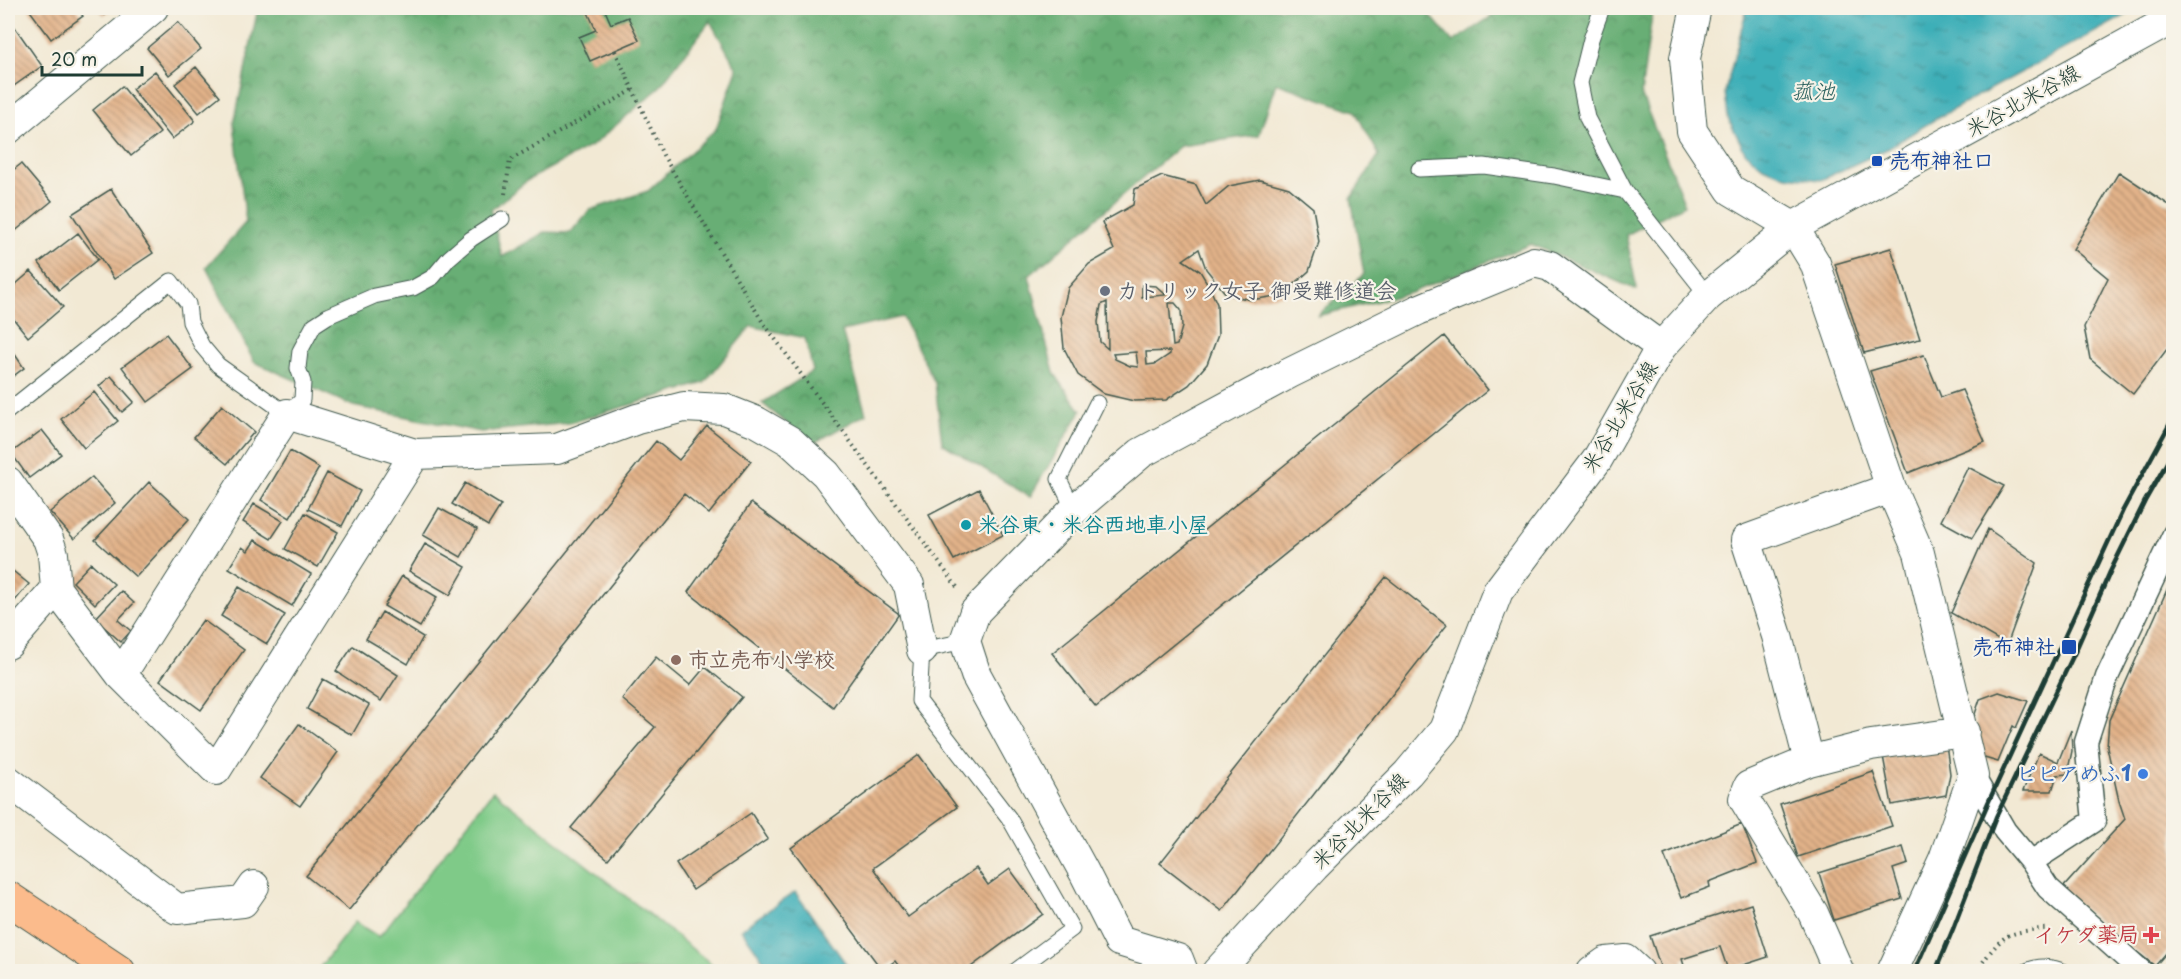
<svg xmlns="http://www.w3.org/2000/svg" width="2181" height="979" font-family="'Playpen Sans','Klee One',sans-serif">
<defs>
<pattern id="forest-crowns" width="20" height="18" patternUnits="userSpaceOnUse" patternTransform="scale(1.5)"><rect width="20" height="18" fill="#67ae74"/><path d="M2 6a3 3 0 1 1 6 0M12 15a3 3 0 1 1 6 0" fill="none" stroke="#548f60"/></pattern>
<pattern id="water-ripples" width="26" height="14" patternUnits="userSpaceOnUse" patternTransform="scale(1.5)"><rect width="26" height="14" fill="#3eafb8"/><path d="M2 4q2-2 4 0t4 0M15 11q2-2 4 0t4 0" fill="none" stroke="#339096"/></pattern>
<pattern id="building-back-hatch" width="6" height="6" patternUnits="userSpaceOnUse" patternTransform="scale(1.5)"><rect width="6" height="6" fill="#e2b289"/><path d="M-1 5l2 2M0 0l6 6M5-1l2 2" fill="none" stroke="#b79271"/></pattern>
</defs>
<rect width="100%" height="100%" fill="#f7f3e8"/>
<filter id="ink" filterUnits="userSpaceOnUse"><feTurbulence type="fractalNoise" baseFrequency=".0167" numOctaves="2"/><feDisplacementMap in="SourceGraphic" scale="12" xChannelSelector="R" yChannelSelector="G"/><feConvolveMatrix kernelMatrix="1 2 1 2 8 2 1 2 1" color-interpolation-filters="sRGB"/></filter>
<filter id="wash" filterUnits="userSpaceOnUse"><feTurbulence type="fractalNoise" baseFrequency=".008" numOctaves="4" result="noise"/><feDisplacementMap in="SourceGraphic" scale="24" xChannelSelector="R" yChannelSelector="G"/><feGaussianBlur stdDeviation="1.35" result="paint"/><feColorMatrix in="noise" values="0 0 0 0 0 0 0 0 0 0 0 0 0 0 0 0 0 1.4 0 .05"/><feComposite in="paint" operator="in"/></filter>
<g filter="url(#wash)">
<rect width="100%" height="100%" fill="#f2e9d4"/>
<path fill="url(#forest-crowns)" stroke="#437654" stroke-width="1.5" fill-rule="evenodd" d="M 258,8 L 1424,8 L 1453,42 L 1504,8 L 1653,8 L 1641,94 L 1685,205 L 1626,235 L 1637,290 L 1531,244 L 1410,293 L 1317,316 L 1364,274 L 1351,198 L 1379,155 L 1355,111 L 1276,83 L 1259,135 L 1180,146 L 1029,276 L 1054,373 L 1081,411 L 1030,497 L 942,443 L 935,383 L 902,317 L 842,331 L 866,414 L 812,444 L 762,403 L 813,371 L 805,338 L 751,326 L 704,383 L 569,423 L 481,432 L 353,406 L 254,362 L 206,267 L 246,222 L 234,124 ZM 710,21 L 737,69 L 716,129 L 648,191 L 590,210 L 570,233 L 545,232 L 502,257 L 491,210 L 528,180 L 593,145 L 658,89 Z"/>
<path fill="#7fca88" stroke="#4f845e" stroke-width="1.5" d="M 493,791 L 714,966 L 719,971 L 317,971 L 355,922 L 379,937 Z"/>
<path fill="url(#water-ripples)" stroke="#2e7676" stroke-width="1.5" d="M 1747,8 L 2139,8 L 1934,120 L 1885,150 L 1821,180 L 1786,176 L 1763,167 L 1745,152 L 1728,118 L 1725,92 Z
M 795,892 L 851,971 L 771,971 L 741,929 Z"/>
<g id="blocks">
<path fill="url(#building-back-hatch)" fill-rule="evenodd" d="M 28,8 L 76,8 L 83,16 L 51,39 Z
M 97,8 L 114,8 L 104,15 Z
M 586,8 L 604,8 L 611,24 L 628,17 L 639,40 L 590,61 L 579,37 L 596,30 Z
M 178,22 L 201,49 L 169,75 L 147,48 Z
M 12,23 L 42,66 L 11,88 L 8,83 L 8,26 Z
M 196,67 L 220,96 L 199,113 L 175,84 Z
M 155,71 L 195,121 L 172,139 L 132,89 Z
M 122,86 L 160,133 L 131,156 L 93,110 Z
M 21,164 L 52,201 L 8,237 L 8,174 Z
M 2119,172 L 2169,205 L 2174,198 L 2174,340 L 2133,394 L 2090,359 L 2084,327 L 2108,278 L 2073,249 Z
M 1162,176 L 1196,185 L 1206,205 L 1229,186 L 1260,180 L 1289,188 L 1313,208 L 1319,242 L 1309,271 L 1282,295 L 1251,300 L 1226,294 L 1206,269 L 1199,249 L 1183,260 L 1200,271 L 1209,286 L 1217,304 L 1218,335 L 1207,364 L 1189,385 L 1166,400 L 1134,401 L 1104,394 L 1078,375 L 1064,348 L 1061,317 L 1068,288 L 1089,264 L 1114,250 L 1102,222 L 1133,205 L 1135,189 ZM 1142,285 L 1156,286 L 1166,295 L 1142,297 ZM 1107,302 L 1108,349 L 1100,342 L 1098,322 L 1101,305 ZM 1169,303 L 1175,303 L 1181,310 L 1182,327 L 1177,345 L 1173,346 ZM 1170,351 L 1170,354 L 1155,364 L 1147,365 L 1146,352 ZM 1136,352 L 1138,367 L 1130,366 L 1115,359 L 1113,354 Z
M 111,189 L 153,253 L 114,279 L 72,214 Z
M 78,233 L 98,259 L 59,290 L 39,263 Z
M 1891,248 L 1920,339 L 1864,353 L 1835,264 Z
M 31,271 L 63,307 L 28,337 L 8,312 L 8,291 Z
M 166,334 L 193,369 L 148,402 L 122,367 Z
M 1444,336 L 1488,390 L 1096,707 L 1052,653 Z
M 8,344 L 24,368 L 8,380 Z
M 1924,355 L 1941,397 L 1962,390 L 1985,442 L 1908,473 L 1870,371 Z
M 111,376 L 134,402 L 122,412 L 99,386 Z
M 94,392 L 118,421 L 84,448 L 61,419 Z
M 222,405 L 254,432 L 227,464 L 194,437 Z
M 707,426 L 751,461 L 709,514 L 684,494 L 349,910 L 306,876 L 656,441 L 679,460 Z
M 42,430 L 61,454 L 29,478 L 11,453 Z
M 290,451 L 319,468 L 290,518 L 261,500 Z
M 1968,467 L 2004,486 L 1972,538 L 1941,521 Z
M 327,473 L 360,491 L 342,526 L 308,509 Z
M 92,477 L 115,503 L 74,539 L 50,512 Z
M 149,482 L 189,519 L 136,577 L 95,540 Z
M 465,483 L 501,505 L 488,526 L 452,504 Z
M 979,489 L 1003,535 L 954,560 L 929,515 Z
M 751,503 L 899,614 L 833,707 L 688,592 Z
M 254,504 L 283,521 L 271,539 L 243,522 Z
M 439,508 L 477,529 L 461,557 L 423,535 Z
M 305,513 L 338,532 L 318,567 L 285,549 Z
M 1988,529 L 2037,563 L 2007,645 L 1951,613 Z
M 255,540 L 311,574 L 292,606 L 229,568 L 242,547 L 248,551 Z
M 425,544 L 466,567 L 450,595 L 409,571 Z
M 91,563 L 114,584 L 95,604 L 73,582 Z
M 8,567 L 29,584 L 8,609 Z
M 2174,574 L 2174,944 L 2155,966 L 2060,891 L 2125,819 L 2119,801 L 2107,747 L 2109,720 Z
M 402,576 L 437,597 L 420,627 L 384,606 Z
M 1386,577 L 1447,625 L 1222,911 L 1160,863 Z
M 239,587 L 285,615 L 267,644 L 221,616 Z
M 121,591 L 134,603 L 118,620 L 131,631 L 121,642 L 95,619 Z
M 382,612 L 423,637 L 408,664 L 366,639 Z
M 203,620 L 244,650 L 201,710 L 160,680 Z
M 353,646 L 398,675 L 381,701 L 336,671 Z
M 656,657 L 690,685 L 705,667 L 742,697 L 608,859 L 571,828 L 655,727 L 622,699 Z
M 323,679 L 369,705 L 352,735 L 307,709 Z
M 1999,692 L 2028,701 L 2016,728 L 2013,726 L 1998,762 L 1981,757 L 1974,717 L 1980,699 Z
M 299,724 L 338,752 L 300,806 L 260,778 Z
M 2071,730 L 2072,751 L 2067,774 L 2057,775 L 2052,791 L 2023,791 L 2039,753 L 2058,762 Z
M 1946,744 L 1950,774 L 1946,795 L 1892,805 L 1883,756 Z
M 919,755 L 957,807 L 873,868 L 908,917 L 976,868 L 988,885 L 1010,869 L 1043,914 L 964,972 L 903,972 L 895,961 L 882,970 L 791,848 Z
M 1873,772 L 1892,826 L 1798,857 L 1780,804 Z
M 751,813 L 768,839 L 693,890 L 676,864 Z
M 1742,824 L 1757,863 L 1709,882 L 1710,887 L 1681,898 L 1664,855 Z
M 1903,847 L 1908,864 L 1893,869 L 1902,899 L 1834,920 L 1819,873 Z
M 1751,904 L 1768,957 L 1728,970 L 1720,947 L 1682,959 L 1686,972 L 1662,972 L 1650,936 Z"/>
</g>
</g>
<g filter="url(#ink)">
<use href="#blocks" fill-opacity="0" stroke="#3f574c" stroke-width="1.5"/>
<g fill="none" stroke-linecap="round" stroke-linejoin="round">
<g stroke="#3f574c" stroke-width="17">
<path id="service" d="M 1602,8 L 1591,39 L 1580,83 L 1587,118 L 1625,191 L 1708,296
M 1419,169 L 1484,166 L 1554,176 L 1625,191
M 8,411 L 171,281 L 188,304 L 190,322 L 202,346 L 218,365 L 287,414 L 302,400 L 303,382 L 298,368 L 300,351 L 314,325 L 328,316 L 374,296 L 413,288 L 433,277 L 449,258 L 471,239 L 502,219
M 1074,510 L 1059,479 L 1097,403
M 965,641 L 922,650 L 919,701 L 1009,818 L 1072,929 L 1014,972
M 2025,972 C 2037,965 2052,966 2065,972"/>
</g>
<g stroke="#3f574c" stroke-width="25">
<path id="pedestrian" d="M 1973,776 L 2005,831 L 2031,862
M 2142,972 L 2048,888 L 2031,862 L 2094,821 L 2086,742 L 2107,677 L 2174,534"/>
</g>
<g stroke="#3f574c" stroke-width="32">
<path id="minor" d="M 1696,8 L 1685,58 L 1692,131 L 1731,190 L 1793,227 L 1815,263 L 1891,488 L 1919,553 L 1973,776 L 1944,859 L 1892,972
M 8,129 L 153,8
M 415,454 L 557,449 L 637,419 L 684,407 L 724,409 L 757,422 L 790,441 L 826,474 L 909,585 L 922,650
M 8,482 L 48,539 L 53,554 L 56,589 L 8,644
M 56,589 L 121,675 L 216,770 L 415,454 L 287,414 L 121,675
M 1809,761 L 1777,636 L 1746,540 L 1891,488
M 8,781 L 177,909 L 243,902 L 254,886
M 1183,972 L 1178,959 L 1119,941 L 1084,872 L 976,675 L 965,641 L 975,612 L 1074,510 L 1141,453 L 1290,373 L 1418,310 L 1534,262 L 1550,266 L 1661,347
M 1217,972 L 1314,867 L 1408,773 L 1444,730 L 1498,591 L 1597,460 L 1661,347 L 1708,296 L 1793,227 L 2174,18
M 1592,972 L 1606,962 L 1626,960 L 1639,972
M 1839,972 L 1813,913 L 1744,799 L 1749,786 L 1809,761 L 1871,745 L 1964,732"/>
</g>
<g stroke="#3f574c" stroke-width="35">
<path id="motorway" d="M 8,898 L 119,972"/>
</g>
<path stroke="#3f574c" stroke-width="4" stroke-dasharray="1.5 4.5" stroke-linecap="butt" d="M 615,51 L 663,155 L 762,321 L 957,587
M 505,194 L 510,160 L 633,90
M 1977,972 C 1981,963 1997,942 2006,937 C 2013,932 2040,928 2049,929"/>
<use href="#service" stroke="#fff" stroke-width="15"/>
<use href="#pedestrian" stroke="#fff" stroke-width="22"/>
<use href="#minor" stroke="#fff" stroke-width="30"/>
<use href="#motorway" stroke="#fbbb8c" stroke-width="33"/>
<path stroke="#1f3d34" stroke-width="4.5" d="M 1914,972 L 1988,803 L 2123,510 L 2174,416
M 1935,972 L 1953,929 L 1996,817 L 2075,652 L 2110,572 L 2145,501 L 2174,450"/>
</g>
</g>
<g fill="#1a4fb4" stroke="#f7f3e8" stroke-width="2">
<rect x="1871" y="155" width="12" height="12" rx="3"/>
<rect x="2061" y="639" width="16" height="16" rx="3"/>
</g>
<circle fill="#6b7280" stroke="#f7f3e8" stroke-width="2" cx="1105" cy="291" r="6"/>
<circle fill="#0f9aa8" stroke="#f7f3e8" stroke-width="2" cx="966" cy="525" r="6"/>
<circle fill="#8d6e63" stroke="#f7f3e8" stroke-width="2" cx="676" cy="660" r="6"/>
<circle fill="#3f7fe0" stroke="#f7f3e8" stroke-width="2" cx="2143" cy="774" r="6"/>
<path fill="#e0444e" stroke="#f7f3e8" stroke-width="2" d="M2148 926h6v6h6v6h-6v6h-6v-6h-6v-6h6z"/>
<g text-anchor="middle" stroke-width="4.5" stroke-linejoin="round" paint-order="stroke">
<g font-size="21" fill="#1f3d34" stroke="#f7f3e8">
<text transform="translate(2023 101) rotate(-29)" y="7">米谷北米谷線</text>
<text transform="translate(1620 417) rotate(-59)" y="7">米谷北米谷線</text>
<text transform="translate(1360 821) rotate(-45)" y="7">米谷北米谷線</text>
</g>
<g font-size="21" font-weight="bold" fill="#164399" stroke="#f7f3e8" text-anchor="start">
<text x="1889" y="168">売布神社口</text>
<text x="2056" y="654" text-anchor="end">売布神社</text>
</g>
<g font-size="21" font-weight="bold" fill="#5b616d" stroke="#f7f3e8" text-anchor="start">
<text x="1117" y="298">カトリック女子 御受難修道会</text>
</g>
<g font-size="21" font-weight="bold" fill="#0d838f" stroke="#f7f3e8" text-anchor="start">
<text x="978" y="532">米谷東・米谷西地車小屋</text>
</g>
<g font-size="21" font-weight="bold" fill="#785e54" stroke="#f7f3e8" text-anchor="start">
<text x="688" y="667">市立売布小学校</text>
</g>
<g font-size="21" font-weight="bold" fill="#366cbe" stroke="#f7f3e8" text-anchor="end">
<text x="2131" y="781">ピピアめふ1</text>
</g>
<g font-size="21" font-weight="bold" fill="#be3a42" stroke="#f7f3e8" text-anchor="end">
<text x="2139" y="942">イケダ薬局</text>
</g>
<g font-size="22" font-style="italic" fill="#285f5c" stroke="#f7f3e8">
<text x="1813" y="99">菰池</text>
</g>
</g>
<rect width="2181" height="979" fill="none" stroke="#f7f3e8" stroke-width="30"/>
<path d="M42 66v9h100v-9" fill="none" stroke="#1f3d34" stroke-width="3"/>
<text x="51" y="66" font-size="18" fill="#1f3d34" stroke="#f7f3e8" stroke-width="4.5" paint-order="stroke">20 m</text>
</svg>
